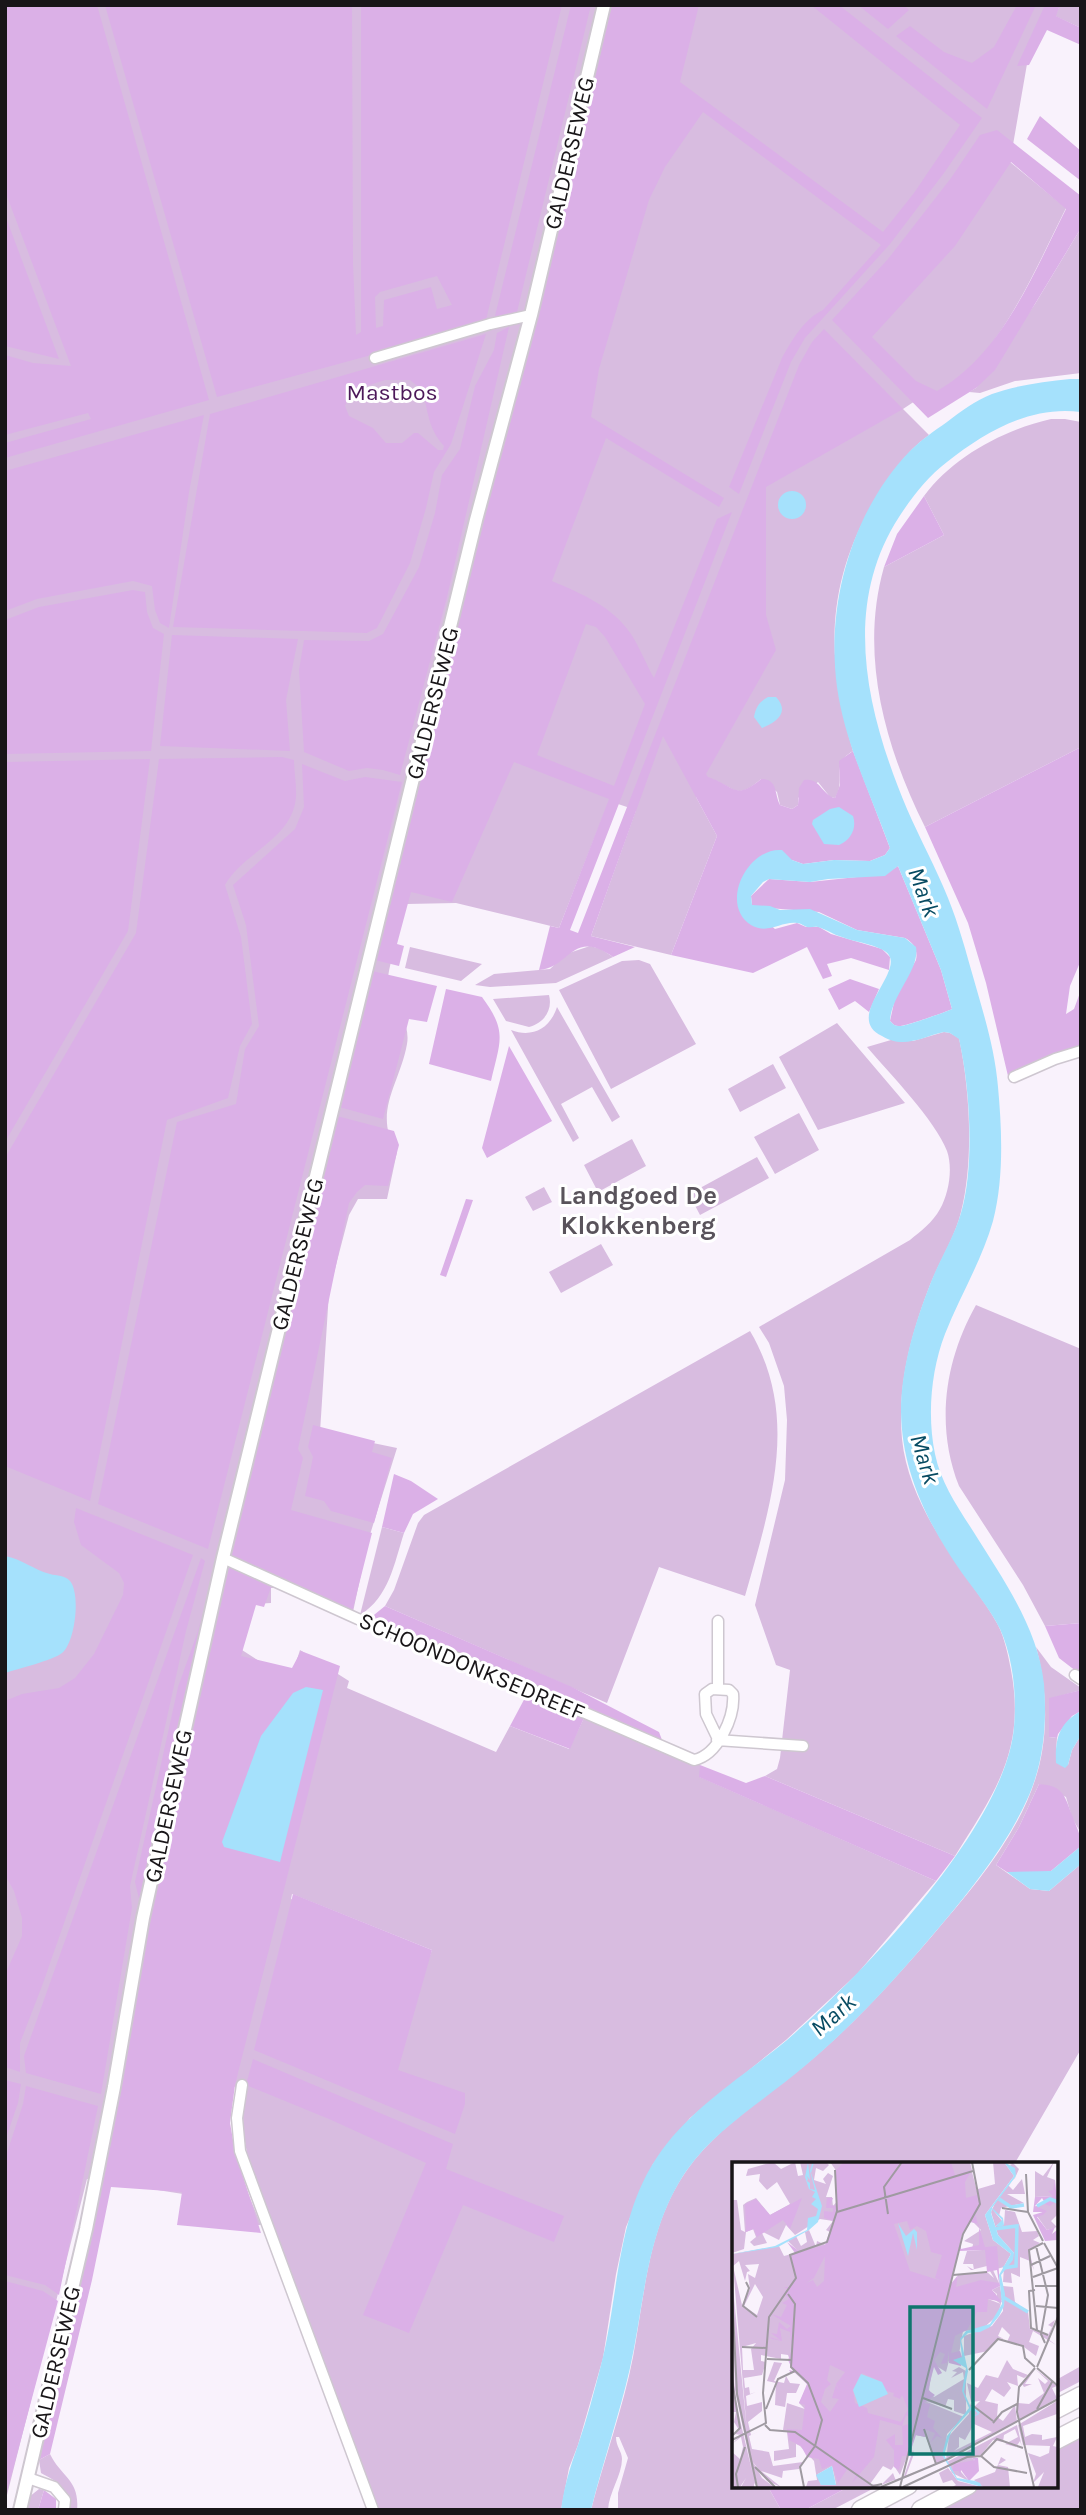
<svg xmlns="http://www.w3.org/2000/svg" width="1086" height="2515" font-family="Karla,sans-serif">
<rect width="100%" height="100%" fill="#f9f2fc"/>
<path fill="#d8bce0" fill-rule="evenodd" d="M 5,5 L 1054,5 L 1027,64 L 1010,162 L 1066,208 C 1041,258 1009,333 968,370 C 959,379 948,385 937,392 L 930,391 L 903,409 L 929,435 C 905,452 889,477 874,501 C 825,586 826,659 853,751 C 829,765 847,779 835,798 L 830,797 L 818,782 L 798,798 L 798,805 L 792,809 L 780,805 L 777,792 L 761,779 C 735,802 735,786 708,778 L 696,797 L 717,836 L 671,955 L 591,936 L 636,810 L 609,801 L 559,928 L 456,903 L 407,904 C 403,918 386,973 388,983 C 392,1004 411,1021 407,1044 C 400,1084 372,1112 397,1152 L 387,1199 L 358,1199 L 349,1215 L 329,1292 L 320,1432 L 397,1448 L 368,1541 L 353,1612 L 281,1588 L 271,1588 L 271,1603 L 252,1604 L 242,1650 L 290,1681 L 300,1650 L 349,1681 L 347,1688 L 496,1752 L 510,1726 L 569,1749 L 584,1718 L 700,1765 L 700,1777 L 936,1881 L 857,1974 L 786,2040 L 690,2118 L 653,2164 L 626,2227 L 616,2274 L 603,2358 L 578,2445 L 569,2468 L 561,2510 L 379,2510 L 254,2181 C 245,2150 240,2122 245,2091 L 233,2086 L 223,2132 L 261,2225 L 184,2225 L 183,2194 L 87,2179 L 5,2503 ZM 292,1894 L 432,1950 L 429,1958 L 291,1899 Z
M 1060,5 L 1081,5 L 1081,28 L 1055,16 Z
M 1081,228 L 1081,373 L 1015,381 L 980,393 L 969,392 L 976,388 L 1035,304 Z
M 1051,419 L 1065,419 L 1081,422 L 1081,747 L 925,827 C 885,747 859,655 884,567 L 944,535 L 924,496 C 953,457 1003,430 1051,419 Z
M 590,946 L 601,949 L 613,957 L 556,983 L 490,987 L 475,985 L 494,974 L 550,969 L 566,954 Z
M 410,947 L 482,964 L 461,981 L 405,968 Z
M 639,960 L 650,964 L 696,1044 L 611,1089 L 559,990 L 622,961 Z
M 549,995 C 553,1010 544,1023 529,1027 L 506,1021 L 493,999 Z
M 557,1007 L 620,1117 L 612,1122 L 592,1087 L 561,1104 L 579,1138 L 573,1142 L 511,1030 C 532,1038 550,1029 557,1007 Z
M 837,1023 L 905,1103 L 818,1130 L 779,1057 Z
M 944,1032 L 950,1033 L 959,1038 C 970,1090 974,1160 961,1212 C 955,1237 940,1260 930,1285 C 911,1334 897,1386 902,1439 C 906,1479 926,1517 948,1550 C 963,1575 984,1599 998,1625 C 1005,1639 1008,1655 1011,1670 C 1026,1750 995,1792 955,1856 L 765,1776 L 777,1769 L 780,1758 L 790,1670 L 776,1665 L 755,1605 L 785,1480 L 787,1420 L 784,1386 L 769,1343 L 759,1327 L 910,1240 C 921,1231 933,1222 940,1209 C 949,1193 953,1168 947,1151 C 935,1120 890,1074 867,1047 L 891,1040 L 913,1041 Z
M 773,1064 L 786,1088 L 740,1112 L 728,1089 Z
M 799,1113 L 819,1150 L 775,1174 L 754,1137 Z
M 632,1139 L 646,1166 L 598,1192 L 584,1165 Z
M 757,1157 L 769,1178 L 700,1215 L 689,1194 Z
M 544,1187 L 552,1202 L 533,1211 L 525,1197 Z
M 601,1244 L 613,1265 L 561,1293 L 549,1272 Z
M 976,1305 L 1081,1349 L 1081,1623 L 1045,1626 L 1023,1585 L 959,1486 C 935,1425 945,1360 976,1305 Z
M 750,1331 C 801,1417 770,1507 745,1596 L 659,1567 L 607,1703 L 385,1606 L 394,1590 L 418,1523 L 424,1515 Z
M 382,1527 L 404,1533 C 394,1564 389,1597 360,1615 Z
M 1036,1647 L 1051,1667 L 1081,1688 L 1081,1690 L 1049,1699 L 1049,1737 L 1057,1738 L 1056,1750 L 1068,1765 L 1072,1750 L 1081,1735 L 1081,1833 L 1072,1818 L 1066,1797 L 1039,1784 L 1019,1827 L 996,1865 L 1030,1889 L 1049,1891 L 1081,1864 L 1081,2049 L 1015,2163 L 734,2163 L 734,2485 L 767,2485 L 781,2510 L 618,2510 L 618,2493 L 628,2458 L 619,2437 L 616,2437 C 616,2447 622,2451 622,2459 C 622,2475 609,2492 608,2510 L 591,2510 C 604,2459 623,2409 633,2357 C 645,2293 648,2225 687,2170 C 717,2127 770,2095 810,2061 C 854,2024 894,1980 932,1936 C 977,1883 1030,1823 1042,1752 C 1048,1717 1045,1680 1036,1647 Z
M 1081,2366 L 1081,2381 L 1056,2394 L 1056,2380 Z
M 1081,2434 L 1081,2510 L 934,2510 L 982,2485 L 1056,2485 L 1056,2446 Z
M 50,2454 C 61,2477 80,2480 77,2510 L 66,2510 C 68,2487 60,2483 41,2473 L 39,2460 Z
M 852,2485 L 880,2485 L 832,2510 L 805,2510 Z
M 39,2489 L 44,2490 L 38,2510 L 25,2510 L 29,2497 Z"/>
<path fill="#dbb0e7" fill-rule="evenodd" d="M 5,5 L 97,5 L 209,400 L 5,458 L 5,443 L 91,419 L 88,413 L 5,435 L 5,355 L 33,363 L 71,366 L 5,191 Z
M 105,5 L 352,5 L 353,264 L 356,335 L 361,332 L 361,5 L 562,5 L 485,324 L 217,397 ZM 437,276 L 452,305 L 437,309 L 431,287 L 384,300 L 383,326 L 376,328 L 375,297 L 380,292 Z
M 571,5 L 591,5 L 517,312 L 494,320 Z
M 610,5 L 699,5 L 680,82 L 883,232 L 914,193 L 960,125 L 811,5 L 839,5 L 982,118 L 944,173 L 890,244 L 805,338 L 791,362 L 739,494 L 729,487 L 782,358 C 791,341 805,318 823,310 L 881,245 L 703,112 L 665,167 L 649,200 L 599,369 L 591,417 L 724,498 L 719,507 L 606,438 L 552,581 C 582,594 612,606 631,634 C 640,648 646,664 654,678 L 717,519 L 732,512 L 570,930 L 578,933 L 799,365 L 812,342 L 824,329 L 903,409 L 766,487 L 766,615 L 776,650 L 706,774 L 708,777 C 735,786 735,801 761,779 C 778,779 774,793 780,805 L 792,809 L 798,805 L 799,788 L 804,780 C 820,777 822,795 835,798 L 840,785 L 839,761 L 853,751 L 890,848 L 885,855 L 870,861 L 834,860 L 803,864 L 792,860 L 737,896 L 775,929 L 797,923 L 806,927 L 819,927 L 831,934 L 882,949 L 890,957 L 889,970 L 851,958 L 827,964 L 832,976 L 823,979 L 807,947 L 753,973 L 671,955 L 717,836 L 663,736 L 591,936 L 635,947 L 613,957 C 572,928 570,968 539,970 L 550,926 L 559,928 L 609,799 L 514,762 L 452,902 L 411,892 L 397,944 L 404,946 L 399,966 L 375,960 ZM 586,624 L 596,627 L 605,637 L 645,704 L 614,786 L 537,755 Z
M 858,5 L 891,5 L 893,7 L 904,5 L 909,10 L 888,29 Z
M 1017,5 L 1036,5 L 987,109 L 896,36 L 910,26 L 944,52 L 972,63 L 994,47 Z
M 1045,5 L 1060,5 L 1056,16 L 1081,28 L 1081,45 L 1047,30 L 1029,65 L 1017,66 Z
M 1040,116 L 1081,151 L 1081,181 L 1027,139 Z
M 997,130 L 1081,196 L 1081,228 L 995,370 L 976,388 L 928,418 L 832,320 L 888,259 L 951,178 L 980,135 ZM 1011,162 L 1066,209 C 1033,274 1003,353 937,391 L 916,381 L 872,337 L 955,246 Z
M 5,215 L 59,359 L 5,346 Z
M 509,327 L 447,597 L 400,775 L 383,770 L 367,768 L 349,771 L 304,752 L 299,670 L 304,640 L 369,641 L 383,634 L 419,567 L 435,513 L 442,475 L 460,449 L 475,386 L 494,350 L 497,333 Z
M 486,334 L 451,444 L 434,472 L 426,508 L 410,563 L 377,628 L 367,633 L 173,627 L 210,414 ZM 385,380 L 410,380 L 422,390 C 429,412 427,427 444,446 L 443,450 L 438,450 L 418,433 L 414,433 L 402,443 L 386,443 L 373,428 L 349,416 L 345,406 L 351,391 Z
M 204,415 L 189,492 L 169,628 L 160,623 L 155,610 L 152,586 L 133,581 L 37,599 L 5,611 L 5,471 Z
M 924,496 L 944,535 L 884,567 L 897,534 Z
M 133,590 L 145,592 L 147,612 L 153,628 L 164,634 L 151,751 L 5,754 L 5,620 L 39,607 Z
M 172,635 L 298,639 L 286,700 L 290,751 L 160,746 Z
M 1081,747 L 1081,960 L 1070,986 L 1066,1014 L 1074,1009 L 1081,990 L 1081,1049 L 1044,1060 L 1008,1076 L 986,983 L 968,923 L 925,827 Z
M 282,757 L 294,760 C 294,774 298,791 295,804 C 287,841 242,854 225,885 L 241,937 L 252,1024 L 240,1046 L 228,1098 L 167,1120 L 90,1501 L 5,1466 L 5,1158 L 136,933 L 159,759 Z
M 150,759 L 128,931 L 5,1142 L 5,762 Z
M 302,764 L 345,781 L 365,777 L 402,782 L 208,1549 L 98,1504 L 177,1122 L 236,1104 L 245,1049 L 259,1026 L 246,925 L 233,885 L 295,829 L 304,807 Z
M 898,866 L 941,970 L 952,1009 C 946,1012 906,1026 900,1026 C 894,1026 894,1025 890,1021 L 895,998 L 916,960 C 918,950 914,943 905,938 L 857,930 L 819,912 L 756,907 L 752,905 L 751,896 L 769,879 L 810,882 L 885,874 Z
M 372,971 L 437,986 L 427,1022 L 409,1019 L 383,1119 L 339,1107 Z
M 850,979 L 879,989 L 869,1012 L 855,1001 L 839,1010 L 828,989 Z
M 446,989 L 482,997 C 508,1032 500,1041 491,1081 L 429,1064 Z
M 509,1046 L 552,1121 L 487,1158 L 482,1148 Z
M 337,1116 L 394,1131 L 399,1145 L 388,1186 L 365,1185 L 357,1192 L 349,1203 L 298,1449 L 303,1458 L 291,1510 L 372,1533 L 352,1612 L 228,1557 Z
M 466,1199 L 473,1200 L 446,1277 L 440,1275 Z
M 313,1425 L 375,1441 L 372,1452 L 392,1458 L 374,1523 L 331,1511 L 324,1501 L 305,1496 L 313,1457 L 308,1447 Z
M 394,1474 L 411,1481 L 438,1499 L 413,1514 L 404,1533 L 382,1527 Z
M 76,1508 L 193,1555 L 42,1986 L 20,2043 L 20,2072 L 5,2067 L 5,1975 L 22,1936 L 22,1918 L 14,1891 L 5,1875 L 5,1701 L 22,1694 L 59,1688 L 75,1678 L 94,1654 L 123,1595 L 124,1583 L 119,1573 L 81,1545 L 74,1522 Z
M 201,1558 L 205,1561 L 186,1631 L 130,1886 L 132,1908 L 101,2094 L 26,2073 L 24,2056 Z
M 217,1564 L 140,1903 L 135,1882 L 178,1687 L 197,1634 Z
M 226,1566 L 271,1587 L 264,1607 L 256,1605 L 241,1656 L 292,1668 L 301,1651 L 340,1666 L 235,2085 L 230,2123 L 235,2151 L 261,2233 L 177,2225 L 182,2192 L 111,2187 L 92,2280 L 50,2454 L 39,2460 L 81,2277 L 117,2100 L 146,1920 Z
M 385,1606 L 572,1687 L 659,1732 L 662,1740 L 369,1619 Z
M 1081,1623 L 1081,1675 L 1059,1658 L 1045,1626 Z
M 1081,1690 L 1081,1711 L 1072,1716 L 1058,1734 L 1057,1738 L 1049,1737 L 1049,1698 Z
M 527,1694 L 584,1718 L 570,1749 L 510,1726 Z
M 700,1765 L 746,1783 L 765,1776 L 955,1856 L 936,1881 L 699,1777 Z
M 1039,1784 C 1063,1786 1064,1794 1072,1815 C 1076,1827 1081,1833 1081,1846 L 1051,1871 L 1046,1872 L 1007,1872 L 996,1865 L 1019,1827 Z
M 293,1894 L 432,1950 L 398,2070 L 465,2093 L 465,2104 L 455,2134 L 254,2050 Z
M 253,2059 L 453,2144 L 446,2169 L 564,2216 L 554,2242 L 463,2205 L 409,2333 L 363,2315 L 426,2163 L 329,2119 L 246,2085 Z
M 5,2080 L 21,2084 L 18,2103 L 5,2141 Z
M 26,2086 L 98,2106 L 59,2295 L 45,2285 L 5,2275 L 5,2159 L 23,2104 Z
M 5,2281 L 43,2291 L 58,2301 L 5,2499 Z
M 767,2485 L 852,2485 L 805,2510 L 781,2510 Z
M 44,2490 L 56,2499 L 56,2510 L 38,2510 Z"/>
<path fill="#a5e1fc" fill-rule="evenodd" d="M 1070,379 L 1081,379 L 1081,412 C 1031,405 985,432 947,462 C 928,476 912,497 899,517 C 840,608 868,716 907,809 C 920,839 936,868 948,898 C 959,925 966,952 974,980 C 984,1015 995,1050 998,1087 C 1002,1130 1004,1179 993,1221 C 982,1260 960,1296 945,1334 C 931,1370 927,1416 935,1454 C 941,1483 957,1506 973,1531 C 1002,1578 1038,1627 1044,1684 C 1047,1721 1044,1759 1030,1793 C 1009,1842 976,1883 942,1924 C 900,1974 856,2023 806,2065 C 767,2099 717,2127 687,2170 C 646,2229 645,2301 630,2368 C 619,2416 603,2462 591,2510 L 561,2510 C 564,2487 570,2467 578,2445 C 587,2419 594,2392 601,2365 C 620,2292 615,2214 662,2150 C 695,2105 745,2075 787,2040 C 861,1976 1006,1826 1014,1727 C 1017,1695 1013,1658 1000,1629 C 990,1609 975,1591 962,1573 C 928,1524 902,1473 901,1412 C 901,1367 915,1323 931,1282 C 940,1259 954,1237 961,1213 C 975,1166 970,1087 959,1039 L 950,1033 L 944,1032 C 930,1035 916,1042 903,1042 C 895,1042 889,1040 882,1036 C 840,1016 914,966 883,950 C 870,943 855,942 842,937 C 834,935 826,929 818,927 C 814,926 811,928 807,927 C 804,926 801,923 797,923 C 781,921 768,935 751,925 C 719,905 747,847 782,850 L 792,860 L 803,864 L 834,860 L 870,861 L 885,855 L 890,848 C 871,795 845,744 837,687 C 826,605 851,513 909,452 C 921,440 934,431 947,422 C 961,411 975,401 992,394 C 1017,385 1043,382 1070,379 ZM 898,866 L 941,970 L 952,1009 C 946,1012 906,1026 901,1026 C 894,1026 894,1025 890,1021 C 891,995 920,970 916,947 L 905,938 L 857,930 L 810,909 L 780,910 L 770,906 L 752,905 L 751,896 L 763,882 L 769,879 L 810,882 L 828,879 L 885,876 Z
M778 505a14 14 0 1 1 28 0a14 14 0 1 1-28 0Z
M 768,697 L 776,697 C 790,712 777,722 762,728 L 754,717 C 756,707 759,702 768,697 Z
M 839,807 L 853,816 C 857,828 851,840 839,845 L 824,844 L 812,824 L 813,820 L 830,809 Z
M 5,1556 C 22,1559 34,1570 50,1574 C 57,1576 65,1575 70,1581 C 81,1594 75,1643 62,1653 C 54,1660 17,1669 5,1673 Z
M 306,1687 L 323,1690 L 280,1862 L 224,1847 L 222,1842 L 261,1736 L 293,1693 Z
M 1081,1711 L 1081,1735 L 1072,1750 L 1068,1765 L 1065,1768 L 1056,1763 C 1055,1739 1059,1723 1081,1711 Z
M 1081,1846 L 1081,1864 L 1049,1891 L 1030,1889 L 1007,1872 L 1051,1871 Z"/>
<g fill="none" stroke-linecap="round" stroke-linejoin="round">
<g stroke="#cec7d0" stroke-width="13">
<path id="street" d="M 375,358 L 490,324 L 531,315
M 1014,1077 L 1055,1059 L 1081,1051
M 223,1558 L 358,1619 L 472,1664 L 694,1760 C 718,1755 735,1717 733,1694 L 729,1690 L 712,1689 L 705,1694 L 706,1714 L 718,1739
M 1075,1675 L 1081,1679
M 718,1689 L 718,1621
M 717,1740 L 803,1746
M 242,2085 L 237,2118 L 240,2151 L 373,2510
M 28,2478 L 54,2487 L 65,2500 L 64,2510"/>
</g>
<g stroke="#cec7d0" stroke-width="16">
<path id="secondary" d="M 20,2510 L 86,2229 L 114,2087 L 143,1918 L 223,1558 L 476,520 L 531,315 L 604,5"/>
</g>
<g stroke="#cec7d0" stroke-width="21">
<path id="highway" d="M 1056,2409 L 1081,2396
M 1056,2440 L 1081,2427
M 861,2510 L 908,2485
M 921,2510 L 968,2485"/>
</g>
<use href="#street" stroke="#fff" stroke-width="10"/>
<use href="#secondary" stroke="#fff" stroke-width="12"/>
<use href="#highway" stroke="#fff" stroke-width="18"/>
</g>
<g text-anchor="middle" stroke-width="6" stroke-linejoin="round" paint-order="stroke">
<g font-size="23" fill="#181518" stroke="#fff">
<text transform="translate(569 153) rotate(-77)" y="8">GALDERSEWEG</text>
<text transform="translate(432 703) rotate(-76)" y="8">GALDERSEWEG</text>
<text transform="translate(297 1254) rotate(-76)" y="8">GALDERSEWEG</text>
<text transform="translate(472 1666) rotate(23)" y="8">SCHOONDONKSEDREEF</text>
<text transform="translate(168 1806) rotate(-78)" y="8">GALDERSEWEG</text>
<text transform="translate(55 2362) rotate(-77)" y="8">GALDERSEWEG</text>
</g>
<g font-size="23" fill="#4c1859" stroke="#fff">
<text x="392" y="400">Mastbos</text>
</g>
<g font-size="24" font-style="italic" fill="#074b62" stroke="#fff">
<text transform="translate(924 892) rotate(70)" y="8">Mark</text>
<text transform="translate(925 1459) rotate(73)" y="8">Mark</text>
<text transform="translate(833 2015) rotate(-41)" y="8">Mark</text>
</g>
<g font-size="26" font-weight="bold" fill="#59535b" stroke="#fff">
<text x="638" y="1204">Landgoed De<tspan x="638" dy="30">Klokkenberg</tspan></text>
</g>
</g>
<g transform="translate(732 2162)">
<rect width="326" height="326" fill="#f9f2fc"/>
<path d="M 41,0 L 49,7 L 63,0 L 66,14 L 71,13 L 68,0 L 94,0 L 97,3 L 91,9 L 84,6 L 82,18 L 94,22 L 91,17 L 96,11 L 101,14 L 94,35 L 100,35 L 101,44 L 107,37 L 103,7 L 98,0 L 238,0 L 240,8 L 231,12 L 240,10 L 246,33 L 246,27 L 263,22 L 261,0 L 272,0 L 282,14 L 253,53 L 261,78 L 279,92 L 272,104 L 282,91 L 266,73 L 259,50 L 264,39 L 284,14 L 278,3 L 280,2 L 275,0 L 280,0 L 287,7 L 283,16 L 276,23 L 281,28 L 290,17 L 293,32 L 275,32 L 292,41 L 269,46 L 267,54 L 261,48 L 270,59 L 264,64 L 272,63 L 273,48 L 283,50 L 290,70 L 305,69 L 307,74 L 301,78 L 308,81 L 297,88 L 302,108 L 298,99 L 288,95 L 288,115 L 279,111 L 280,121 L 271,120 L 272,105 L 261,108 L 267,121 L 253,121 L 255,127 L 261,123 L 259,128 L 264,132 L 262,138 L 256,137 L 269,142 L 263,138 L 265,132 L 260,128 L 268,124 L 270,137 L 266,153 L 249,168 L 231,169 L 227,192 L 219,191 L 214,210 L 201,202 L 197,228 L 202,235 L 232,217 L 231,210 L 219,216 L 225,210 L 220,209 L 227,205 L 234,209 L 234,253 L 222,249 L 222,238 L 216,237 L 213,245 L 193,239 L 232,255 L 215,272 L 212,299 L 144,325 L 74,325 L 76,319 L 85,318 L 82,299 L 68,284 L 64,282 L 64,295 L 42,299 L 42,289 L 57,287 L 55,270 L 51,268 L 55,241 L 73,247 L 67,241 L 76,223 L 62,210 L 56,193 L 49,192 L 49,197 L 29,193 L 29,199 L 34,200 L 30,213 L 12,216 L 13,226 L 17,225 L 18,232 L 24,230 L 14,234 L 15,244 L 30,240 L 30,249 L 16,260 L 19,273 L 28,269 L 17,274 L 20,287 L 37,290 L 41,304 L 71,300 L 67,307 L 51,309 L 50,316 L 29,309 L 49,325 L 35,319 L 21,300 L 30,316 L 42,325 L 26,325 L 21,306 L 25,325 L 22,321 L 22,325 L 9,325 L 14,316 L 8,325 L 0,325 L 0,290 L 8,297 L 11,285 L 9,275 L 0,282 L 9,273 L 3,272 L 7,268 L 2,260 L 4,250 L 0,250 L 0,155 L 1,210 L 4,241 L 20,309 L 3,228 L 0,115 L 15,270 L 0,92 L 47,84 L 52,94 L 67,90 L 56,79 L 64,74 L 69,84 L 75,80 L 73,70 L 77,68 L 84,85 L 85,79 L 94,83 L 98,70 L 94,68 L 101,59 L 88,57 L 63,73 L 54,63 L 47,78 L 29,69 L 35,81 L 22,84 L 18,80 L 24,75 L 21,67 L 14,70 L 12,87 L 0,91 L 0,38 L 5,38 L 9,68 L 13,70 L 11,43 L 15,40 L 24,36 L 38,53 L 58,42 L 45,20 L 35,28 L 27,19 L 28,12 L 14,14 L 16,7 ZM 239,58 L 249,68 L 232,79 L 241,82 L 240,88 L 250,88 L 235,89 L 231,102 L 241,102 L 242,108 L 235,104 L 239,108 L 255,104 L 262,116 L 255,110 L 226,113 L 223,124 L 218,124 L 230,72 ZM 7,99 L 13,119 L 15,110 L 18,109 L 13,103 L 27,102 L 23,116 L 16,112 L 18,127 L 10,143 L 1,104 ZM 23,122 L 31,135 L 25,153 L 12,144 ZM 24,181 L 19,187 L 22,208 L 11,208 L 10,185 ZM 183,273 L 194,275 L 204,302 L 173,316 L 182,292 L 181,288 L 171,317 L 164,319 L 161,311 L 149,323 L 138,322 L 151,304 L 159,308 L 162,304 L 168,313 ZM 100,304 L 104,322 L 89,323 L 86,312 ZM 322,0 L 315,15 L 323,18 L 322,34 L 303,35 L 303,9 L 311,14 ZM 317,36 L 325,39 L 325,53 L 319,59 L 325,65 L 315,68 L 305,54 L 311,50 L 303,45 ZM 271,124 L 281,125 L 283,140 L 296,150 L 298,167 L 316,173 L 320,165 L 316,163 L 323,158 L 316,177 L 324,183 L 301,169 L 297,180 L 307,184 L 304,194 L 292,185 L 275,180 L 278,173 L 270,165 L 266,174 L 272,177 L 266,176 L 256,189 L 232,194 L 232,174 L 260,164 L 271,149 ZM 275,198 L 281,207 L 296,213 L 292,216 L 285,213 L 286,224 L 275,220 L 279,226 L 272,235 L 260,227 L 253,239 L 266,242 L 265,255 L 271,259 L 283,243 L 285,260 L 214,298 L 217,274 L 237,252 L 238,241 L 240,247 L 248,239 L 239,240 L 235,221 L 246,226 L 254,213 L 266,216 ZM 242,262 L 260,270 L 266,267 L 222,289 L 227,285 L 227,275 L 233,278 ZM 42,200 L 50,201 L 42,219 L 52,221 L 54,214 L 58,221 L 68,222 L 64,231 L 55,231 L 53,245 L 43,243 L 44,221 L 35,219 ZM 303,207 L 325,224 L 320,226 L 325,236 L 286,259 L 286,241 L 297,242 L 312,231 L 306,216 L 313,222 L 316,219 L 303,207 L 293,222 L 300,222 L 292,225 L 290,222 ZM 325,239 L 325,252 L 291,264 L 293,275 L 300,272 L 310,273 L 310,278 L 325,275 L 321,284 L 325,285 L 325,325 L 306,325 L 312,310 L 301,321 L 304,312 L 296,291 L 308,295 L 317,291 L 318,284 L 291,283 L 286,263 ZM 285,263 L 290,285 L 288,279 L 284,285 L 273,282 L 286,275 L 283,267 L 272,273 L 271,280 L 261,278 L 249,293 L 238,295 L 243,298 L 237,301 L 222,302 L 237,319 L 220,311 L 215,300 ZM 269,295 L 274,298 L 266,303 L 276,305 L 278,325 L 251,325 L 242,318 L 263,310 ZM 216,306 L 226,319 L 250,325 L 220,325 L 224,323 L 220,318 L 211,321 L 207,311 Z" fill="#d8bce0" fill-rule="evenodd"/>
<path d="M 112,0 L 201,0 L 202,4 L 202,0 L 219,0 L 223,13 L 240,8 L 233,20 L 234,36 L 245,33 L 245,46 L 246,27 L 248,43 L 243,52 L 253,85 L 265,84 L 268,124 L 260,128 L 270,140 L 256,137 L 255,150 L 245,150 L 235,168 L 223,174 L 219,191 L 228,189 L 233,204 L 230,200 L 229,204 L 217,201 L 217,189 L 215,201 L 209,202 L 213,192 L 208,190 L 202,198 L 210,211 L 206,213 L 202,205 L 196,228 L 203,233 L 192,241 L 198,242 L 195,255 L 203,259 L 201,266 L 210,276 L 205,274 L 199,280 L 203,271 L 192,267 L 193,275 L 184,273 L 177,294 L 170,294 L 167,308 L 162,305 L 162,288 L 154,278 L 163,272 L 163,283 L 171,283 L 170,264 L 177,262 L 179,256 L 174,253 L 170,264 L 148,258 L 142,295 L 120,321 L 125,312 L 116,306 L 106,321 L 100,303 L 90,307 L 87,297 L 75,295 L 69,284 L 57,278 L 55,267 L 70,268 L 73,243 L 67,241 L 75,222 L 66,210 L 59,211 L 57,208 L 61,209 L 56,198 L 60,188 L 58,170 L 48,166 L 50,179 L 40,177 L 37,175 L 48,178 L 39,171 L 45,172 L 47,160 L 55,167 L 59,164 L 39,152 L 49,155 L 55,143 L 50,141 L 57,137 L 52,131 L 58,128 L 52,125 L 59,125 L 64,116 L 59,93 L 63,91 L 55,80 L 68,90 L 93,83 L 101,59 L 92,56 L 92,49 L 101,50 L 101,46 L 94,46 L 95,36 L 101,36 L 98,43 L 105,44 L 103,9 ZM 242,52 L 238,60 L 247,62 L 247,83 L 229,87 L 229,80 L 227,89 L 253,88 L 255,110 L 265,108 L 267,121 L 249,118 L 224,125 L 226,113 L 218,123 L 230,72 ZM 175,59 L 178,68 L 185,64 L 194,69 L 199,90 L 210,93 L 203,116 L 210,119 L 178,109 L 162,62 ZM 93,94 L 92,119 L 85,125 L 81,118 L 74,121 L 82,116 ZM 98,203 L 113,210 L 104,222 L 108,230 L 104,223 L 100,236 L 107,237 L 98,250 L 89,240 L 93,227 L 99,222 L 95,218 ZM 130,211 L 150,220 L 150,228 L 162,231 L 161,234 L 168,237 L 170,233 L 176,247 L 169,260 L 136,251 L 135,246 L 123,241 L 121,228 ZM 323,18 L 325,39 L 318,44 L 313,42 L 318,36 L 313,41 L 310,36 L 303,44 L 315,49 L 311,53 L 305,55 L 315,68 L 323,65 L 320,72 L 325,68 L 325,78 L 313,79 L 301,53 L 311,50 L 301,50 L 303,35 L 321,34 L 316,29 L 321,28 ZM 70,36 L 58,67 L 51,58 L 25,75 L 22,67 L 14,70 L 13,42 L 24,37 L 38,53 ZM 238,295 L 246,296 L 247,309 L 237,319 L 229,308 L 228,314 L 227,309 L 220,309 L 222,302 L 243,298 Z" fill="#dbb0e7" fill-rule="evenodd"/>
<path d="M 76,0 L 78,18 L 74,13 L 76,17 L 75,19 L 78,21 L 78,27 L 83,28 L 78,9 L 80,2 L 82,0 L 79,11 L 90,44 L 86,60 L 77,68 L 46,85 L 0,92 L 43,84 L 75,68 L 76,56 L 84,54 L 86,47 L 79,42 L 84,37 L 80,35 L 83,30 L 77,27 L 73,15 ZM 272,0 L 283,6 L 284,14 L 260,46 L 271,56 L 272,63 L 268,65 L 264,64 L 270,58 L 260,47 L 259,51 L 266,73 L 282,91 L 281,98 L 269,113 L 273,132 L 272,144 L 267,154 L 258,165 L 248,170 L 236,171 L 229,178 L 236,209 L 232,230 L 239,246 L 243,245 L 248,250 L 246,253 L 238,255 L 246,252 L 241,246 L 219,270 L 212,293 L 225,316 L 243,319 L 248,321 L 250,325 L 225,318 L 210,293 L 215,274 L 237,246 L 230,229 L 234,206 L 221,198 L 230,195 L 228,177 L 234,169 L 258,162 L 270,142 L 267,113 L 279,92 L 261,78 L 253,53 L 282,14 ZM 166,61 L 174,74 L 182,67 L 185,70 L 185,88 L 181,71 L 176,94 ZM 129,212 L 150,220 L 156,232 L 127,245 L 121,228 ZM 100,304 L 104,323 L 89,323 L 84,313 Z" fill="#a5e1fc"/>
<path fill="none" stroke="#a5e1fc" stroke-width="3.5" d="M 267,37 L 279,45 L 292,43M 305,44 L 318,37 L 326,40M 262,67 L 285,64 L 284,104 L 271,106M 271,135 L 296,150"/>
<path fill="none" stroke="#9f9aa1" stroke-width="2" d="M 294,12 L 296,50 L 311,79M 270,46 L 296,50M 105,50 L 241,9M 156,52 L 152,25 L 170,0M 312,81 L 326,106M 304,84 L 316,133 L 309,172 L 313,181M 299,103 L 318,94M 221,113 L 255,110M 301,115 L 326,106M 14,120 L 17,126 L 11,144 L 25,155M 303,124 L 326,124M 303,128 L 297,129 L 299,166 L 316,173M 0,130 L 5,232 L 25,325M 56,132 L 63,142 L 59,205 L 76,221 L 90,258 L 83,284 L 68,305 L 72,325M 304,144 L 326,146M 305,168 L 297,88 L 311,81M 10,185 L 35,186M 35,197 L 59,198M 305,205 L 326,155M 305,206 L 326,224M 237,208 L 266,177 L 291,184 L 293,196 L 303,205M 0,218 L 8,266 L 1,273M 191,236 L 220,247M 240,243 L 261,259M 34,247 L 46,217 L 63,209M 305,247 L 320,220M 261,261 L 270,250 L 285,242M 33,263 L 38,268 L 63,270 L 141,324 L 150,322M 192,267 L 204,302M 0,278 L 34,261 L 31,231 L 37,155 L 64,116 L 58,93 L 95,80 L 105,49 L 103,8M 249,294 L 262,305 L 295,311M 249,294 L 265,277 L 291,286M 23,305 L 43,325M 6,325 L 4,312 L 13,285M 149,325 L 216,297 L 326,237M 168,325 L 231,72 L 248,42 L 240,0M 171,325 L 235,295 L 249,294M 302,325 L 285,250 L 287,225 L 303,206"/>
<path fill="#0f766e" fill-opacity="0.15" stroke="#0f766e" stroke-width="3.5" d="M 178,145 L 241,145 L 241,292 L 178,292 Z"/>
<rect width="326" height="326" fill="none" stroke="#181518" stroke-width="3.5"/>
</g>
<rect width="1086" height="2515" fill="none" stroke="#181518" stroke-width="14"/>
</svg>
